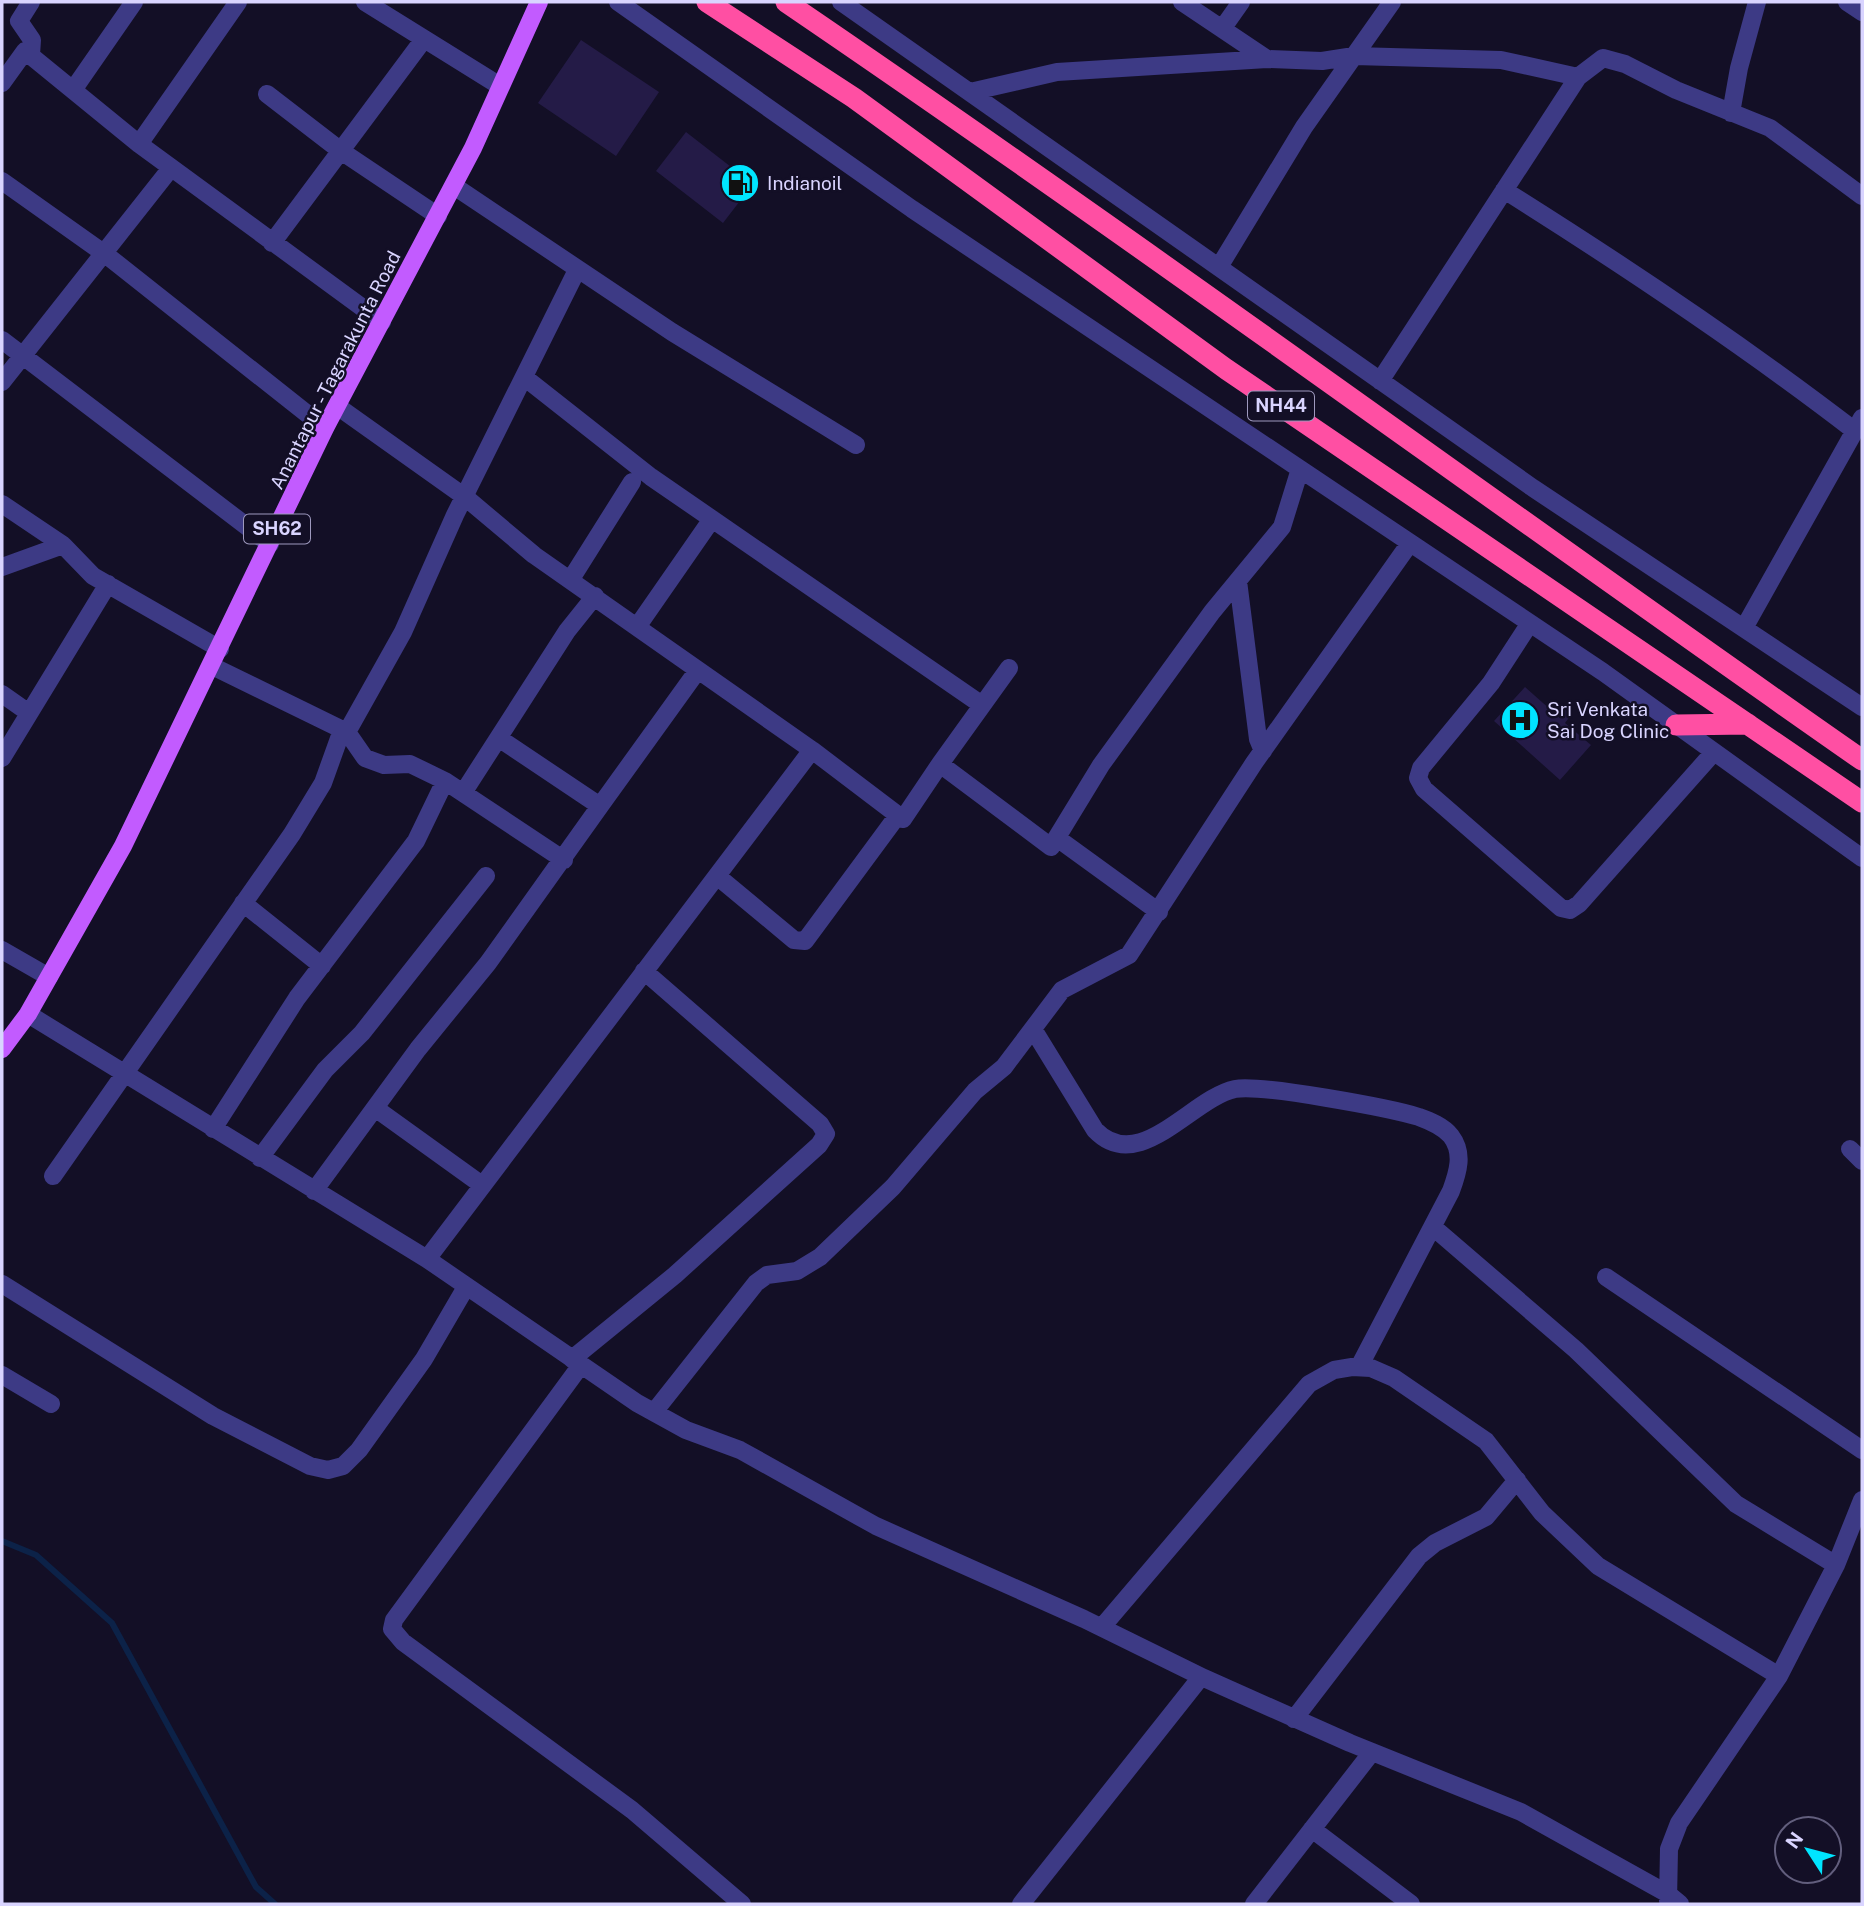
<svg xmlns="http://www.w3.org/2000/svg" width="1864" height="1906" font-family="'Public Sans',sans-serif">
<rect width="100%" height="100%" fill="#130f26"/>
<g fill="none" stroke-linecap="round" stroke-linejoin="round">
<path stroke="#0c2248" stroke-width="6" d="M 2,1541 L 36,1555 L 112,1623 L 256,1887 L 275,1904"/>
</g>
<path fill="#241b47" d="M 581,40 L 659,92 L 616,156 L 538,103 Z
M 686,132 L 753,184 L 723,223 L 656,171 Z
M 1525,687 L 1552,711 L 1558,703 L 1571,715 L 1565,723 L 1591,745 L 1560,780 L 1494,721 Z"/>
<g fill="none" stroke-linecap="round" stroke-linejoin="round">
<path stroke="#3d3a85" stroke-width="18" d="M 365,2 L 500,86
M 618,2 L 912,209 L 1603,672 L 1862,858
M 841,2 L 1533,488 L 1862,707
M 1182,2 L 1267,59
M 1847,2 L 1862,12
M 1222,29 L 1241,2
M 31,55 L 32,40 L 19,21 L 31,2
M 2,83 L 25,51 L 139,144 L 382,322
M 73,90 L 134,2
M 970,92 L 1057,72 L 1267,59 L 1322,61 L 1354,56 L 1501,60 L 1578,77 L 1603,58 L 1625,64 L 1676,90 L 1770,128 L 1862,196
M 267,94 L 341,151 L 438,216
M 1731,113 L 1739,68 L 1757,2
M 139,144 L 238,2
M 2,181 L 105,254 L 325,428
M 454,186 L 672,332 L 856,445
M 1504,190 C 1625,266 1742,344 1855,431
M 272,243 L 424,39
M 1219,267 L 1304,127 L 1392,2
M 2,340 L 270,544
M 524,377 L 651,477 L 982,705
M 1380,381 L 1578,77
M 2,382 L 171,168
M 337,406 L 465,497 L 534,555 L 812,750 L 903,819 L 940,764 L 1051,847 L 1101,765 L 1212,612 L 1282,527 L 1300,469
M 2,504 L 63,545
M 2,567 L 63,545 L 93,576 L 220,649
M 571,579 L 632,482
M 1238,581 L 1258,739 L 1263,751
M 1530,623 L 1491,683 L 1421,768 L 1418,778 L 1424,789 L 1561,908 L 1570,910 L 1579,904 L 1714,752
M 637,627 L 712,519
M 1744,628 L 1862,418
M 212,666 L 347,732 L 365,758 L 384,765 L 410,764 L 445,781 L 564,860
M 2,694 L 29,713
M 347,732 L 403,632 L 455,515 L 577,270
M 500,739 L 600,806 L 698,670
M 2,758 L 108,584
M 940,764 L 1009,668
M 463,793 L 567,631 L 595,596
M 1057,838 L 1159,912
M 717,876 L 794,940 L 805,941 L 898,815
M 243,903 L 322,966
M 2,950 L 49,977
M 28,1014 L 427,1259 L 637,1403 L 686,1430 L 740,1450 L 876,1526 L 1084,1619 L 1204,1678 L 1350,1743 L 1521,1812 L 1668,1894 L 1680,1904
M 1033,1029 L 1095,1130 C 1139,1176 1192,1098 1235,1089 C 1261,1084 1390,1108 1419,1117 C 1430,1121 1443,1126 1451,1136 C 1464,1153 1458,1172 1451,1191 L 1359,1367
M 375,1108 L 482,1185
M 213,1129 L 297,998 L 416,841 L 445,781
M 1850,1149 L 1862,1161
M 260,1158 L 325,1070 L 362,1033 L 486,876
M 53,1176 L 292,834 L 323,783 L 342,730
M 314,1191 L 418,1049 L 488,963 L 600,806
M 1433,1227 L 1576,1350 L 1736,1504 L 1836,1565
M 427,1259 L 812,750
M 1606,1277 L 1862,1450
M 2,1284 L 213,1416 L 310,1466 L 328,1470 L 343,1466 L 359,1450 L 424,1359 L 466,1287
M 572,1359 L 675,1275 L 819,1145 L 826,1134 L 820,1124 L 644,971
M 581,1365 L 394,1620 L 392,1629 L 403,1642 L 632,1810 L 742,1904
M 2,1375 L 51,1404
M 654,1412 L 756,1283 L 767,1275 L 797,1271 L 820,1257 L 893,1187 L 975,1091 L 1004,1067 L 1062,990 L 1129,955 L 1254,763 L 1410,543
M 1102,1627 L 1309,1384 L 1334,1370 L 1352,1367 L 1371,1368 L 1394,1378 L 1486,1441 L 1542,1513 L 1598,1566 L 1779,1676
M 1294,1719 L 1419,1556 L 1435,1543 L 1486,1517 L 1517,1480
M 1312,1829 L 1411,1904
M 1668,1901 L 1669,1849 L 1679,1823 L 1779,1676 L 1836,1565 L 1862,1500
M 1021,1904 L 1201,1677
M 1254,1904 L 1372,1752"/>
<path stroke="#c25bff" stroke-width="18" d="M 2,1049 L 28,1014 L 123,846 L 325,428 L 473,148 L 539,2"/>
<path stroke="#ff4fa3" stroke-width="21" d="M 707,2 L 854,98 L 1226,369 L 1862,802
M 786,2 C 1149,249 1502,509 1862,760
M 1676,725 L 1748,724"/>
</g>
<defs>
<g id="fuel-disc" transform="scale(2.0125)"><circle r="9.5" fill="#00e5ff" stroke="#130f26"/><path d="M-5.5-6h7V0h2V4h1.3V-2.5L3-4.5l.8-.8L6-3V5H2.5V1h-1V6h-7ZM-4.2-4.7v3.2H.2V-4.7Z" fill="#111"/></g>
<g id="hospital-disc" transform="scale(2.0125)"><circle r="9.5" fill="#00e5ff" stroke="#130f26"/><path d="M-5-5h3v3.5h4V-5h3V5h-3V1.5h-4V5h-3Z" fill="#111"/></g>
</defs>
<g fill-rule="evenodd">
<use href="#fuel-disc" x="740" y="183"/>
<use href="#hospital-disc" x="1520" y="720"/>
</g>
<g text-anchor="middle" stroke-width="5" stroke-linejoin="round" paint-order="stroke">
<g fill="#130f26" stroke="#9e99be" stroke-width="2">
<rect x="1248" y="391.5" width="66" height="29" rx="5"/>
<rect x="244" y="514.5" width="66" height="29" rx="5"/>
</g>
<g font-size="18" font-weight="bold" fill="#d9d4ff">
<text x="1281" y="412">NH44</text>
<text x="277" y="535">SH62</text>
</g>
<g font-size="19" fill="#d9d4ff" stroke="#130f26" text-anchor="start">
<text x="767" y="190">Indianoil</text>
<text x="1547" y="716">Sri Venkata<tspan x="1547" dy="22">Sai Dog Clinic</tspan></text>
</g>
<g font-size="19" fill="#d9d4ff" stroke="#130f26">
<text transform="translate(335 370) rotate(-63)" y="7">Anantapur - Tagarakunta Road</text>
</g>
</g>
<rect width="1864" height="1906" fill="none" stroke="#d9d4ff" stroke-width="7"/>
<g transform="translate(1808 1850) rotate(306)"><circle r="33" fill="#130f26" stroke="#625e7d" stroke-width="2"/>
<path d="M0-5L12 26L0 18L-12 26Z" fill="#00e5ff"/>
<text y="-10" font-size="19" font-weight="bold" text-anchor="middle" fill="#d9d4ff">N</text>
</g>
</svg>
